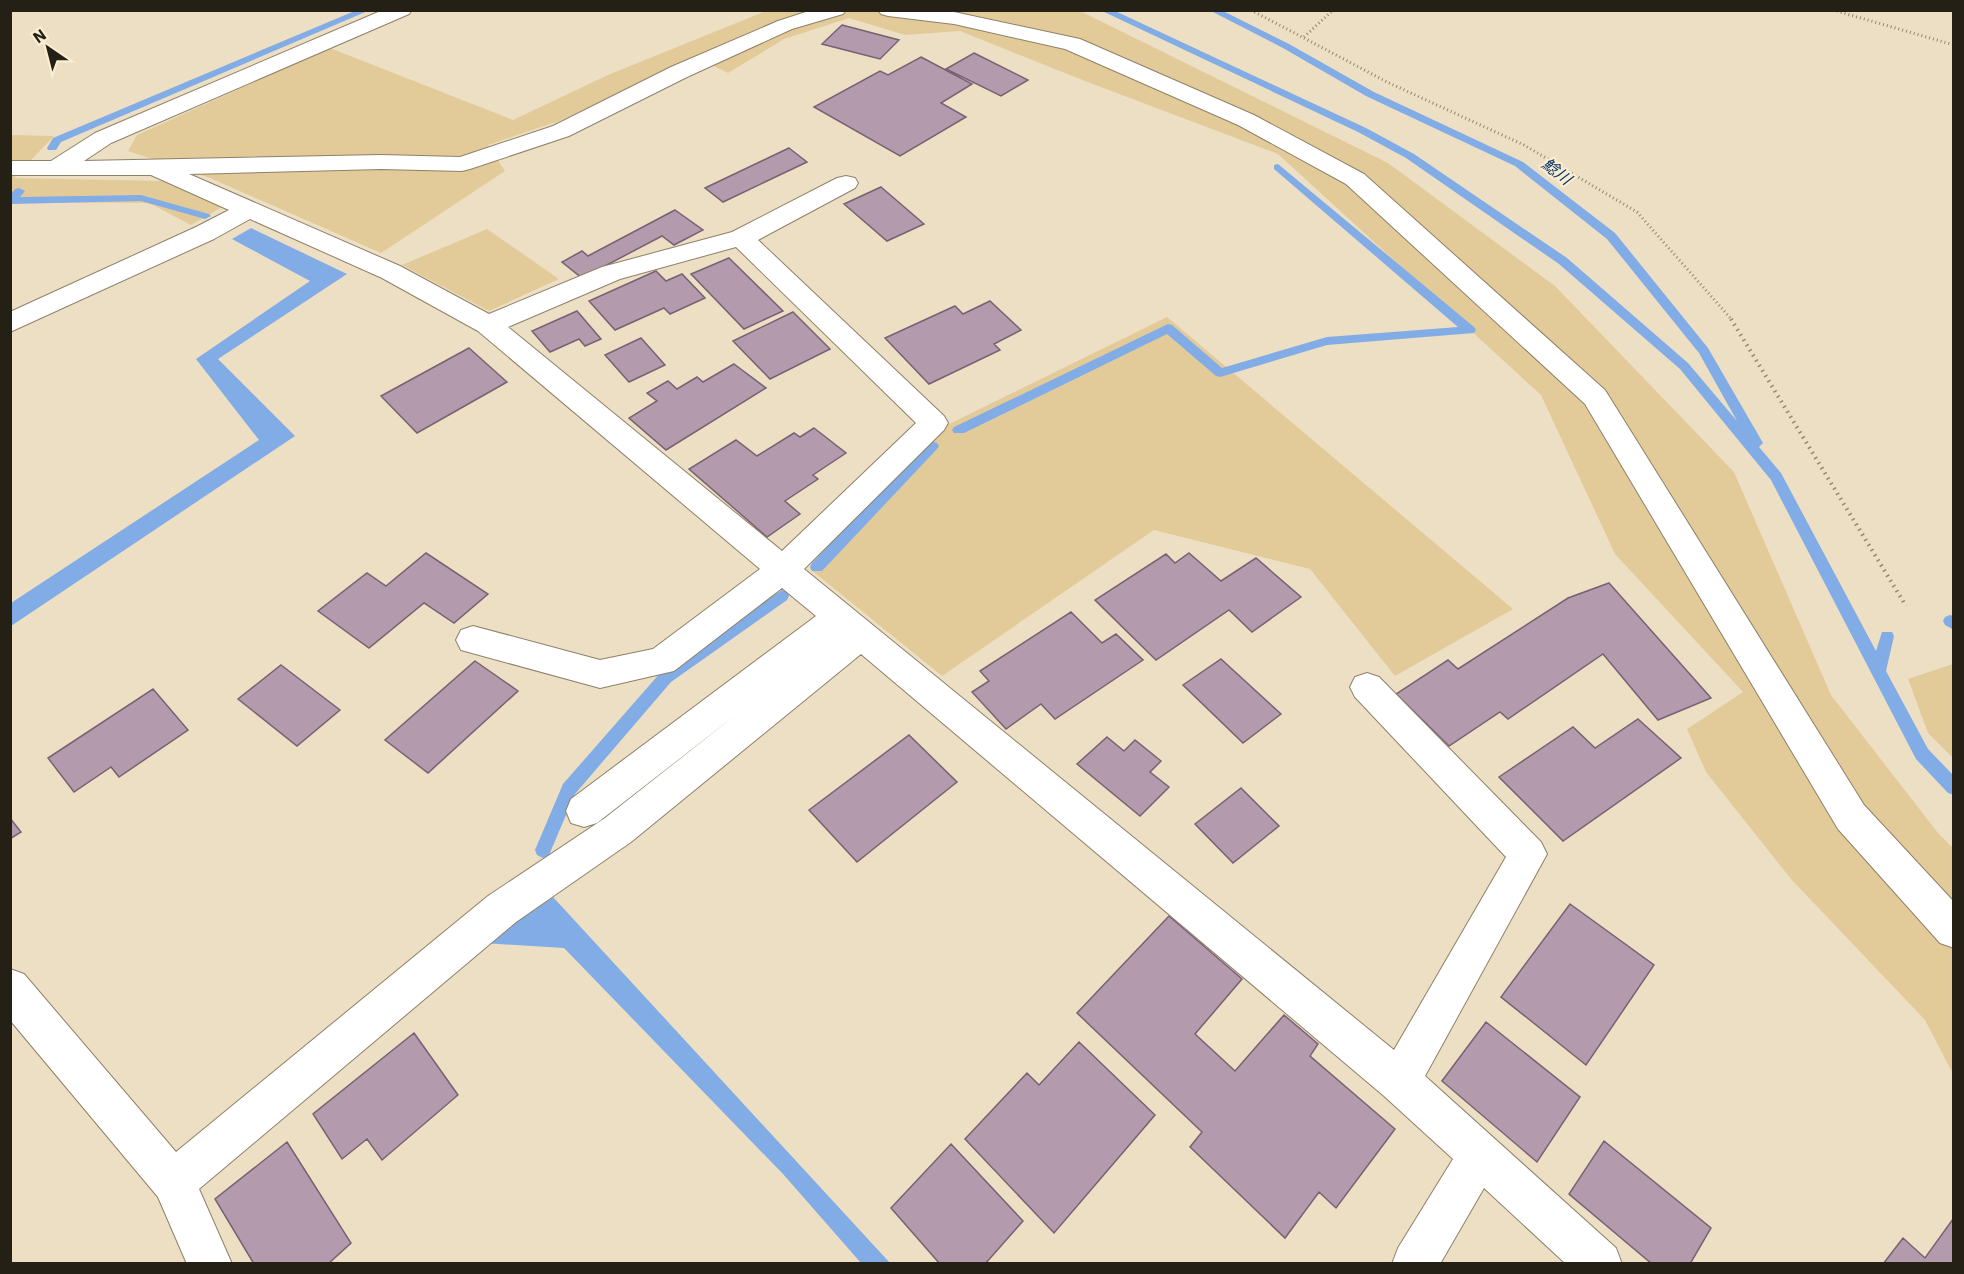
<svg xmlns="http://www.w3.org/2000/svg" width="1964" height="1274" font-family="'IBM Plex Sans','Noto Sans JP',sans-serif">
<rect width="100%" height="100%" fill="#eddfc4"/>
<path fill="#e3cb99" d="M 1078,10 L 1388,163 L 1555,286 L 1734,472 L 1831,695 L 1938,833 L 1953,848 L 1953,1074 L 1925,1020 L 1791,879 L 1706,772 L 1687,729 L 1743,692 L 1615,554 L 1541,395 L 1278,154 L 1085,81 L 960,31 L 905,35 L 849,18 L 784,39 L 728,73 L 696,57 L 559,121 L 488,145 L 505,171 L 381,253 L 210,178 L 128,151 L 137,135 L 330,48 L 513,120 L 608,75 L 766,11 Z
M 11,135 L 54,136 L 14,178 L 163,181 L 224,206 L 191,225 L 149,203 L 11,202 Z
M 487,229 L 559,279 L 489,311 L 402,265 Z
M 1167,317 L 1513,609 L 1395,676 L 1310,569 L 1154,530 L 942,676 L 810,569 L 941,428 Z
M 1953,664 L 1954,664 L 1953,758 L 1928,733 L 1908,679 Z"/>
<path fill="#82ace5" d="M 251,228 L 347,274 L 218,359 L 295,436 L 11,626 L 11,603 L 259,440 L 196,359 L 310,281 L 232,239 Z
M 553,897 L 890,1263 L 861,1263 L 783,1174 L 564,948 L 482,943 Z"/>
<g fill="none" stroke-linecap="round" stroke-linejoin="round">
<path fill="#82ace5" fill-rule="evenodd" d="M 357,10 L 370,10 L 61,142 L 56,150 L 48,150 L 47,148 L 53,138 Z
M 1100,10 L 1113,10 L 1366,128 L 1414,154 L 1567,258 L 1688,363 L 1737,421 L 1699,353 L 1607,239 L 1515,166 L 1366,96 L 1283,48 L 1209,10 L 1221,10 L 1289,44 L 1374,92 L 1523,162 L 1615,233 L 1708,348 L 1763,443 L 1759,447 L 1781,473 L 1876,651 L 1882,632 L 1892,632 L 1894,636 L 1886,671 L 1928,749 L 1954,776 L 1954,795 L 1948,793 L 1916,759 L 1771,480 L 1680,369 L 1559,264 L 1406,158 L 1358,132 Z
M 1278,164 L 1474,327 L 1476,330 L 1474,333 L 1327,345 L 1220,377 L 1216,376 L 1167,334 L 964,433 L 954,433 L 952,430 L 954,427 L 1168,324 L 1172,325 L 1222,368 L 1327,337 L 1458,327 L 1274,169 L 1274,165 Z
M 19,188 L 25,191 L 20,197 L 141,195 L 209,214 L 211,216 L 205,219 L 141,201 L 10,204 L 10,195 L 15,189 Z
M 932,441 L 937,443 L 939,446 L 937,449 L 822,571 L 812,571 L 810,567 L 812,563 L 927,443 Z
M 782,590 L 787,592 L 789,596 L 787,600 L 671,682 L 575,794 L 549,855 L 543,858 L 537,855 L 535,850 L 563,784 L 661,672 Z
M 1950,615 L 1954,616 L 1954,630 L 1945,625 L 1943,621 L 1945,617 Z"/>
</g>
<path fill="#b39aad" stroke="#786172" stroke-width="1.5" d="M 842,25 L 899,40 L 880,59 L 822,44 Z
M 974,53 L 1028,80 L 1001,96 L 946,69 Z
M 921,57 L 972,84 L 941,103 L 966,117 L 900,156 L 814,107 L 880,71 L 888,75 Z
M 789,148 L 807,162 L 723,202 L 705,188 Z
M 881,187 L 924,224 L 887,241 L 844,204 Z
M 675,210 L 703,230 L 674,245 L 662,236 L 582,278 L 562,262 L 582,251 L 588,256 Z
M 729,258 L 783,311 L 744,329 L 691,274 Z
M 656,271 L 666,281 L 682,274 L 705,298 L 670,314 L 664,308 L 615,330 L 589,301 Z
M 990,301 L 1021,330 L 994,344 L 1000,350 L 929,384 L 885,338 L 955,306 L 963,314 Z
M 577,311 L 601,339 L 585,346 L 579,339 L 550,352 L 532,331 Z
M 793,312 L 830,349 L 770,379 L 733,341 Z
M 641,338 L 665,365 L 629,382 L 605,355 Z
M 469,348 L 507,382 L 417,433 L 381,396 Z
M 734,364 L 766,388 L 666,450 L 629,418 L 657,401 L 647,393 L 668,381 L 677,389 L 697,377 L 703,382 Z
M 814,428 L 846,453 L 813,475 L 818,479 L 785,501 L 800,514 L 767,537 L 689,469 L 736,440 L 757,456 L 794,433 L 800,437 Z
M 426,553 L 488,594 L 454,623 L 424,603 L 369,648 L 318,611 L 367,573 L 386,586 Z
M 1189,553 L 1221,581 L 1256,558 L 1301,597 L 1252,632 L 1229,610 L 1156,660 L 1095,600 L 1166,554 L 1175,563 Z
M 1609,583 L 1711,698 L 1658,720 L 1603,654 L 1508,719 L 1500,712 L 1449,746 L 1396,694 L 1448,660 L 1458,669 L 1568,598 Z
M 1071,612 L 1102,643 L 1116,634 L 1143,660 L 1055,719 L 1041,704 L 1006,729 L 972,692 L 989,681 L 980,671 Z
M 1221,659 L 1281,714 L 1243,743 L 1183,685 Z
M 475,661 L 518,691 L 428,773 L 385,740 Z
M 281,665 L 340,710 L 297,746 L 238,699 Z
M 153,689 L 188,730 L 119,777 L 111,767 L 74,792 L 48,758 Z
M 1638,719 L 1681,758 L 1563,841 L 1499,777 L 1573,727 L 1595,748 Z
M 909,735 L 957,782 L 857,862 L 809,810 Z
M 1107,737 L 1124,751 L 1135,740 L 1161,761 L 1150,772 L 1169,787 L 1140,816 L 1077,764 Z
M 1241,788 L 1279,826 L 1233,863 L 1195,824 Z
M 10,818 L 21,832 L 10,839 Z
M 1570,904 L 1654,965 L 1586,1065 L 1501,997 Z
M 1169,916 L 1242,979 L 1195,1034 L 1235,1071 L 1284,1015 L 1318,1044 L 1310,1056 L 1395,1129 L 1336,1208 L 1319,1192 L 1285,1238 L 1190,1147 L 1202,1132 L 1077,1013 Z
M 1486,1022 L 1580,1097 L 1537,1162 L 1442,1081 Z
M 414,1033 L 458,1095 L 382,1160 L 367,1139 L 342,1159 L 313,1114 Z
M 1079,1042 L 1155,1115 L 1054,1233 L 965,1139 L 1027,1073 L 1039,1085 Z
M 1604,1141 L 1711,1228 L 1690,1264 L 1652,1264 L 1569,1194 Z
M 287,1142 L 351,1243 L 328,1264 L 254,1264 L 215,1199 Z
M 951,1144 L 1023,1221 L 985,1264 L 940,1264 L 891,1208 Z
M 1953,1219 L 1954,1264 L 1883,1264 L 1903,1238 L 1925,1258 Z"/>
<g fill="none" stroke-linecap="round" stroke-linejoin="round">
<g stroke="#8e8169" stroke-width="2">
<path id="minor" d="M 383,10 L 412,10 L 409,14 L 111,143 L 84,161 L 381,155 L 460,157 L 553,126 L 671,67 L 778,21 L 812,10 L 846,10 L 843,14 L 792,29 L 687,77 L 569,136 L 470,169 L 462,171 L 381,169 L 189,174 L 400,266 L 489,314 L 602,267 L 732,232 L 837,178 L 846,176 L 855,178 L 858,183 L 855,188 L 758,240 L 944,416 L 948,423 L 944,430 L 804,569 L 1394,1050 L 1506,857 L 1355,697 L 1350,687 L 1355,677 L 1367,673 L 1379,677 L 1541,842 L 1547,854 L 1425,1076 L 1616,1248 L 1622,1264 L 1566,1264 L 1484,1188 L 1440,1264 L 1392,1264 L 1398,1248 L 1453,1159 L 1384,1096 L 861,654 L 631,842 L 516,922 L 199,1189 L 232,1264 L 187,1264 L 158,1197 L 10,1020 L 10,969 L 24,974 L 176,1152 L 488,896 L 605,818 L 737,714 L 597,823 L 584,827 L 571,823 L 566,811 L 571,799 L 816,616 L 782,588 L 674,671 L 600,688 L 461,650 L 456,640 L 461,630 L 473,626 L 600,660 L 653,649 L 760,569 L 478,331 L 382,278 L 250,219 L 214,239 L 10,332 L 10,312 L 196,227 L 229,210 L 151,175 L 10,175 L 10,161 L 51,161 L 95,133 ZM 736,247 L 916,423 L 782,551 L 508,327 L 620,279 Z
M 878,10 L 954,12 L 1080,39 L 1254,115 L 1364,174 L 1605,390 L 1864,805 L 1954,902 L 1954,948 L 1940,943 L 1838,829 L 1585,404 L 1346,184 L 1238,125 L 1065,49 L 954,24 L 888,16 L 881,14 Z"/>
</g>
<path stroke="#918774" stroke-width="3" stroke-dasharray="1 3" stroke-linecap="butt" d="M 1251,10 L 1387,82 L 1524,145 L 1637,212 L 1732,320
M 1833,10 L 1954,45
M 1304,37 L 1333,10"/>
<path stroke="#918774" stroke-width="4" stroke-dasharray="1.5 4.5" stroke-linecap="butt" d="M 1731,319 L 1906,606"/>
<use href="#minor" fill="#fff" fill-rule="evenodd"/>
</g>
<g text-anchor="middle" stroke-width="4.5" stroke-linejoin="round" paint-order="stroke">
<g font-size="16" font-style="italic" fill="#063063" stroke="#faedd1">
<text transform="translate(1557 171) rotate(38)" y="6">鯰川</text>
</g>
</g>
<rect width="1964" height="1274" fill="none" stroke="#252016" stroke-width="24"/>
<g transform="translate(48 48) rotate(325)" stroke="#faedd1" stroke-width="4.5" paint-order="stroke">
<path d="M0-4.5L10 22L0 15L-10 22Z" fill="#252016"/>
<text y="-9" font-size="16" font-weight="bold" text-anchor="middle" fill="#252016">N</text>
</g>
</svg>
